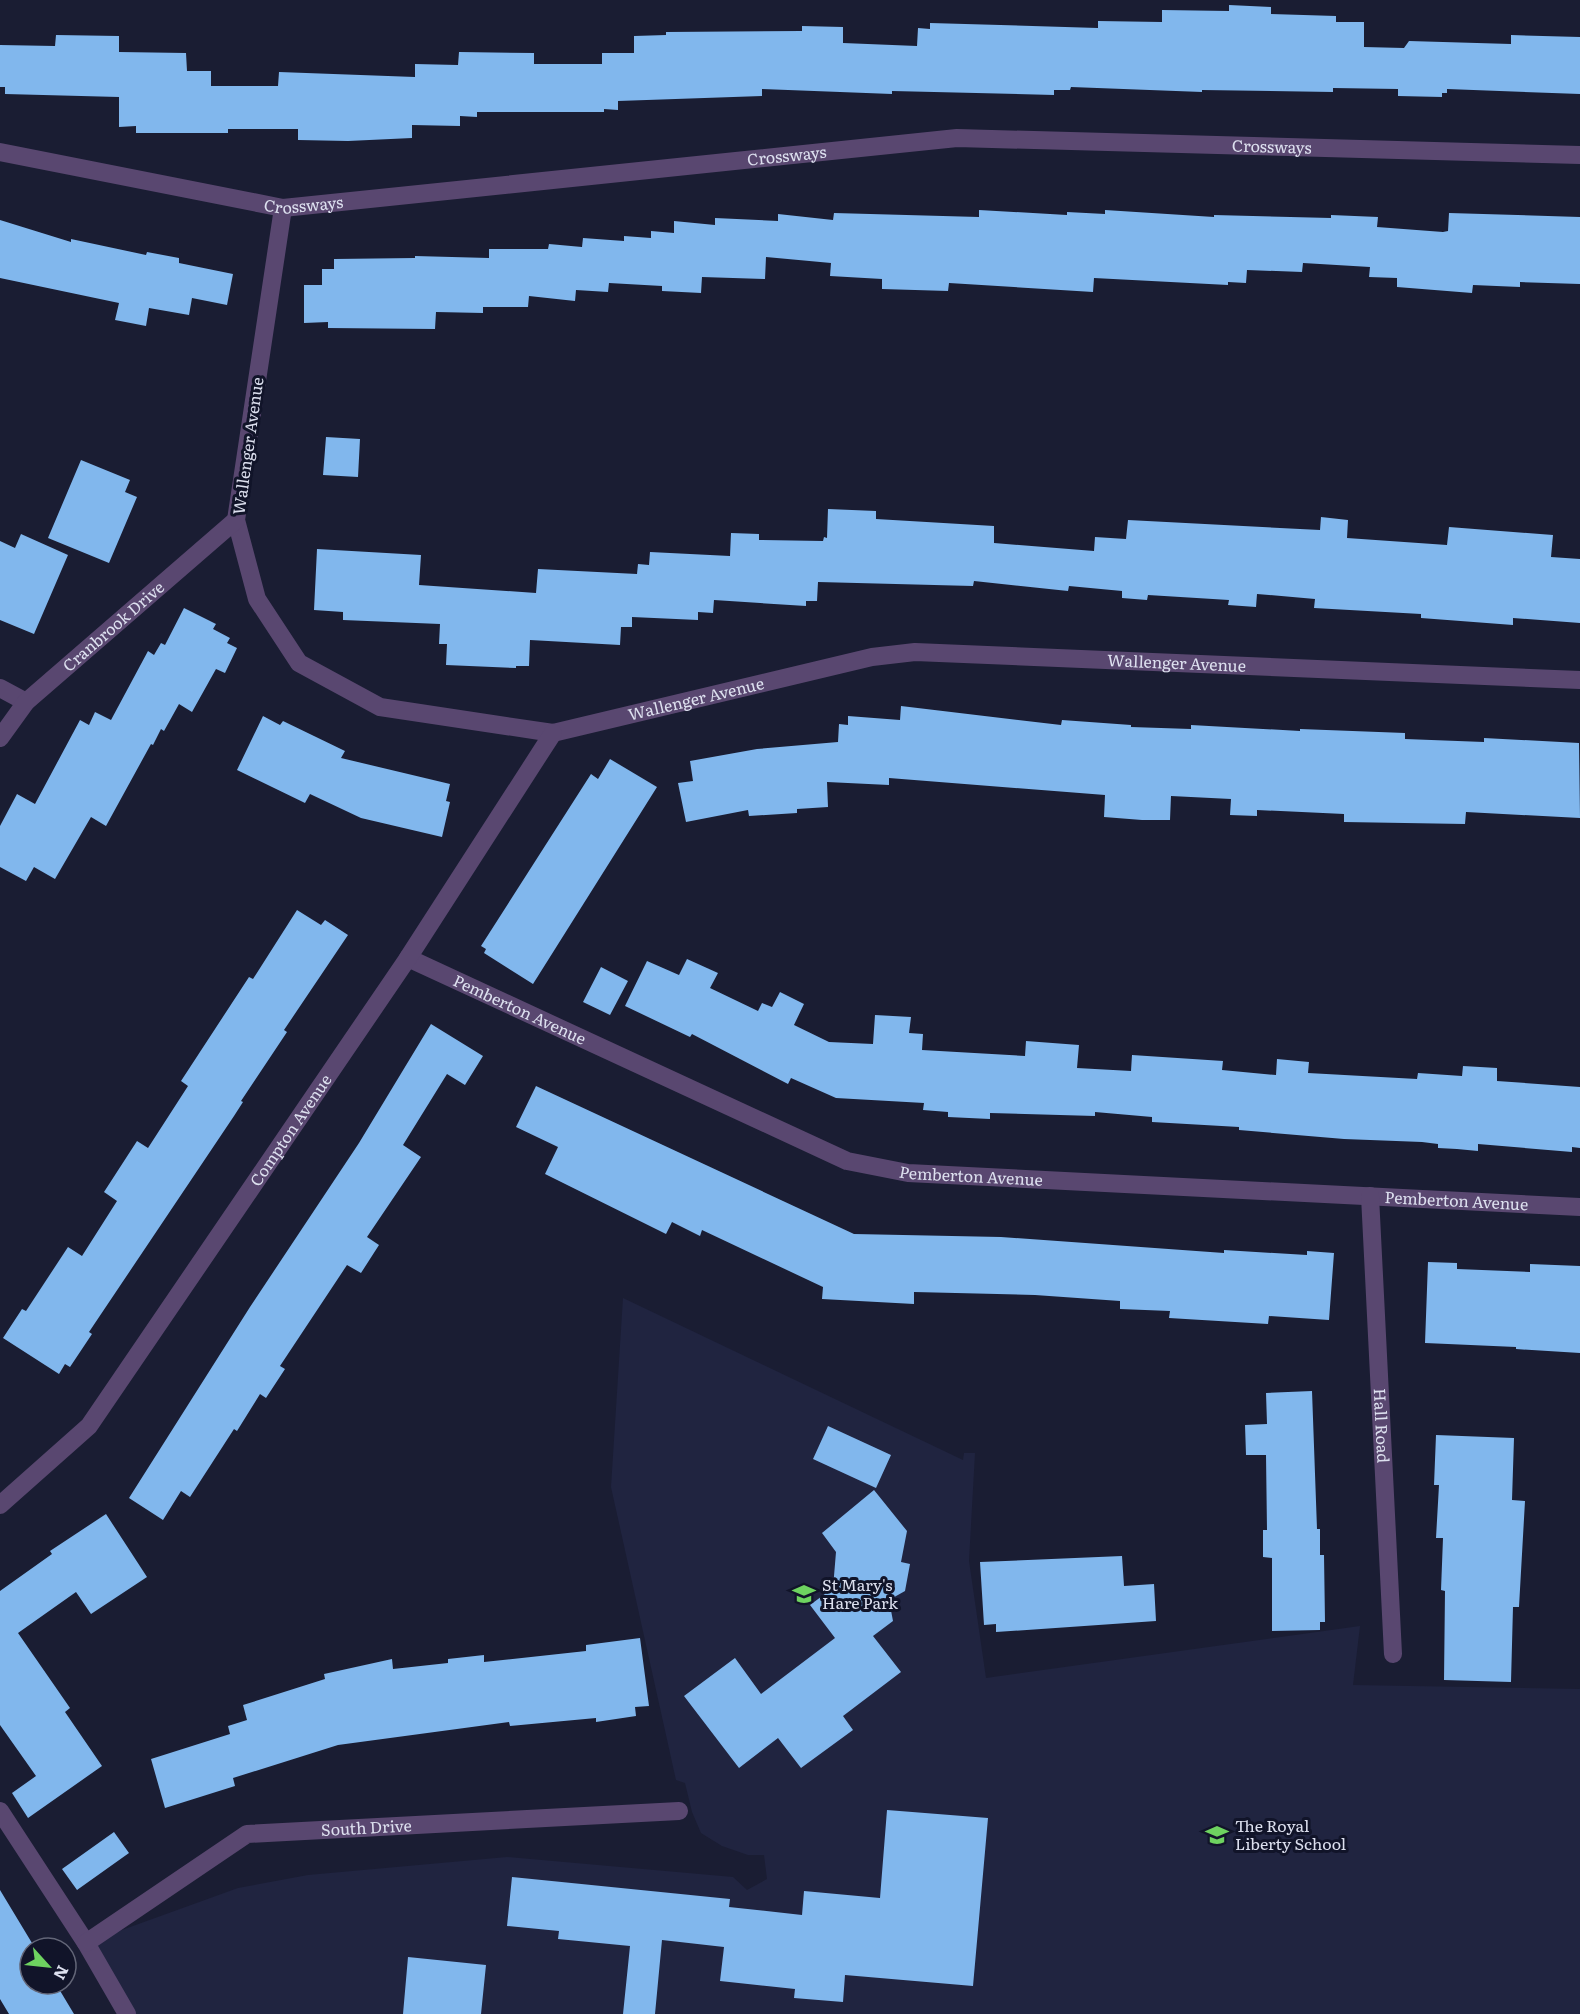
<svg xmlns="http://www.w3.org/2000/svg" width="1580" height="2014" font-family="Literata,serif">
<rect width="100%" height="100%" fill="#1a1d33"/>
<path fill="#202440" d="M 623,1298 L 963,1460 L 964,1453 L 975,1453 L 969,1561 L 986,1678 L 1360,1626 L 1353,1685 L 1580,1689 L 1580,2014 L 127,2014 L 86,1943 L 238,1888 L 308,1875 L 507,1857 L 733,1877 L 747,1890 L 767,1879 L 764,1855 L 748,1855 L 722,1846 L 701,1833 L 692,1812 L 685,1783 L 676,1780 L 611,1487 Z"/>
<path fill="#81b7ed" d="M 1229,5 L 1271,7 L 1271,14 L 1336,16 L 1336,22 L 1364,22 L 1364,47 L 1404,48 L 1409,41 L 1511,44 L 1511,35 L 1580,37 L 1580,94 L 1447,89 L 1447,93 L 1442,93 L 1442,97 L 1398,96 L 1398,89 L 1333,88 L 1333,92 L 1202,90 L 1202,92 L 1071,87 L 1070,90 L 1054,90 L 1054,95 L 892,91 L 892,94 L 762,89 L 762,96 L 618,101 L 618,110 L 604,109 L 604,112 L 477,112 L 477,117 L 460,116 L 460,126 L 412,125 L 412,138 L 348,141 L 298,140 L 298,129 L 228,129 L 228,133 L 136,133 L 136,126 L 119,127 L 119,97 L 5,94 L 5,87 L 0,87 L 0,45 L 55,46 L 56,35 L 119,36 L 119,52 L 186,53 L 187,71 L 211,71 L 211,86 L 278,86 L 279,72 L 415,77 L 415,64 L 458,65 L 459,52 L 534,53 L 534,64 L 602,64 L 602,53 L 634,53 L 634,36 L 666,35 L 666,32 L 802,31 L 802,26 L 843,27 L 843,43 L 917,46 L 918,28 L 930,29 L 930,23 L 1098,28 L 1098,21 L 1162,22 L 1162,10 L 1229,11 Z
M 979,210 L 1067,215 L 1067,212 L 1105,214 L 1105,210 L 1214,217 L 1214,215 L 1331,218 L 1331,215 L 1378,217 L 1377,227 L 1443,232 L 1448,231 L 1449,213 L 1580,217 L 1580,284 L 1520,282 L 1520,287 L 1473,285 L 1472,293 L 1397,287 L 1397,278 L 1369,277 L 1370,267 L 1303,263 L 1302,272 L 1247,270 L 1246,283 L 1228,282 L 1228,285 L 1094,278 L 1093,292 L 949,283 L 948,291 L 882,289 L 882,279 L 830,276 L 831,263 L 766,257 L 765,279 L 702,277 L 701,293 L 662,291 L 662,286 L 609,283 L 608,292 L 576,290 L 575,301 L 529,296 L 528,307 L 483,307 L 483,313 L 436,312 L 435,329 L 328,328 L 328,322 L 304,323 L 304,285 L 322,285 L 322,269 L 334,269 L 334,259 L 415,258 L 415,256 L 489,258 L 489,249 L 548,249 L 549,244 L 582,247 L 583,238 L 624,241 L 624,236 L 651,238 L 651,231 L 674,233 L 674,221 L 715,225 L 715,218 L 778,221 L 778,214 L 833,220 L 834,213 L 979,217 Z
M 0,220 L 71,242 L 71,239 L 146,255 L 147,252 L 179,258 L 179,263 L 233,274 L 227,305 L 192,298 L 189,315 L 149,308 L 146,326 L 115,320 L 119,303 L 0,278 Z
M 326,437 L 360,439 L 358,477 L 323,475 Z
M 81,460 L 130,480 L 125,492 L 137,497 L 109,563 L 48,538 Z
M 828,509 L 876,511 L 876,519 L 994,526 L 994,543 L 1094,551 L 1095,537 L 1126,539 L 1128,520 L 1320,530 L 1321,517 L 1348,520 L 1347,538 L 1447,545 L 1449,527 L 1553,535 L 1551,557 L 1580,559 L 1580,623 L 1513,618 L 1513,625 L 1421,618 L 1421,614 L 1314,608 L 1315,599 L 1257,594 L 1256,607 L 1228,605 L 1229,600 L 1148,595 L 1147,600 L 1122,598 L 1122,591 L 1069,586 L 1068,591 L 974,581 L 973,586 L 818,582 L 817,601 L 806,601 L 806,606 L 714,600 L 713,613 L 698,612 L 698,620 L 632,617 L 632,627 L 621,627 L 620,645 L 530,640 L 529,666 L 516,666 L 516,668 L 446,665 L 447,644 L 439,644 L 440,624 L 343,620 L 343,612 L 314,610 L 317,549 L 421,555 L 419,585 L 536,593 L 538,569 L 637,574 L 638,564 L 649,565 L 650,552 L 730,556 L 731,533 L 759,534 L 759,540 L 823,541 L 824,537 L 827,538 Z
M 21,534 L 68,555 L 34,634 L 0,620 L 0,541 L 15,548 Z
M 184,608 L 216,624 L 213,629 L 230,638 L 227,643 L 237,648 L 225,673 L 216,669 L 192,712 L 179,704 L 164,731 L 161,729 L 153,745 L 151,744 L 106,826 L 91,817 L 55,879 L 34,867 L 26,881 L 0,867 L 0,826 L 17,794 L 35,804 L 80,720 L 89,725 L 95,712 L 111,720 L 148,651 L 154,655 L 161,643 L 165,645 Z
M 901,706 L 1061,725 L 1062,720 L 1131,725 L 1131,727 L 1191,729 L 1191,725 L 1300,731 L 1300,729 L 1405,733 L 1405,739 L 1484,742 L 1484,738 L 1579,743 L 1580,818 L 1466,812 L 1465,824 L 1344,822 L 1344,814 L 1257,810 L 1257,816 L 1230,815 L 1231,799 L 1171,796 L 1170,820 L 1142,820 L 1104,817 L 1105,795 L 889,778 L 889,785 L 827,782 L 828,807 L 797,809 L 797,813 L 749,816 L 748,810 L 686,822 L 678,783 L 693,781 L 690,761 L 757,749 L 838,742 L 839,724 L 848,725 L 848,716 L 900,720 Z
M 263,716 L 280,725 L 283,721 L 345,751 L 341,758 L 450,784 L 446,801 L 450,802 L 442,837 L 361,818 L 310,794 L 305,803 L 237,770 Z
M 610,759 L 657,787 L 533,984 L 484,953 L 486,949 L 481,946 L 591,774 L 598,779 Z
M 297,910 L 321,925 L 325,920 L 348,935 L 284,1030 L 287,1032 L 241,1101 L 243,1102 L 234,1116 L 89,1332 L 92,1334 L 70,1367 L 65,1364 L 59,1374 L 3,1338 L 22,1309 L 26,1311 L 68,1247 L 82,1256 L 117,1201 L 104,1192 L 137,1141 L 148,1148 L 188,1086 L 181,1081 L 249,977 L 253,979 Z
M 687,959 L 718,973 L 710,988 L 758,1011 L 762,1003 L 772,1007 L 780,992 L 804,1004 L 794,1025 L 829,1042 L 873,1044 L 875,1015 L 911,1017 L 909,1033 L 923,1034 L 922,1050 L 1025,1056 L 1026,1041 L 1079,1045 L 1077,1068 L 1131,1071 L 1132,1055 L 1223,1061 L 1222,1070 L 1276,1075 L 1277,1059 L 1309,1062 L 1308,1073 L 1417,1079 L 1418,1073 L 1462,1076 L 1463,1066 L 1497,1068 L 1497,1081 L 1580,1087 L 1580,1148 L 1572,1147 L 1572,1152 L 1478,1144 L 1478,1151 L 1457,1149 L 1438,1148 L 1438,1144 L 1422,1142 L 1344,1139 L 1239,1130 L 1239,1127 L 1152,1122 L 1152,1117 L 1095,1112 L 1095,1116 L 990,1113 L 990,1119 L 948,1117 L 948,1112 L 923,1110 L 924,1103 L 836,1098 L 791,1078 L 788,1084 L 692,1034 L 690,1037 L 625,1006 L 647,961 L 679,975 Z
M 601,967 L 628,981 L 610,1015 L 583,1002 Z
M 431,1024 L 483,1056 L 465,1085 L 447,1074 L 403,1145 L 421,1157 L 367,1237 L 379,1245 L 361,1273 L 347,1265 L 280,1366 L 285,1369 L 266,1398 L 260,1394 L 237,1431 L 234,1429 L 190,1497 L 181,1491 L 163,1520 L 129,1498 L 250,1307 L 359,1143 Z
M 536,1086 L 854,1234 L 1001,1237 L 1224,1253 L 1224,1250 L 1307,1255 L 1307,1251 L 1334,1253 L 1329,1320 L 1269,1316 L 1268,1324 L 1169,1318 L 1170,1311 L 1120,1309 L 1120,1301 L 1035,1295 L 914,1292 L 914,1304 L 822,1299 L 823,1287 L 702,1230 L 700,1236 L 672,1222 L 666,1234 L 545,1174 L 558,1147 L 516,1127 Z
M 1428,1262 L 1457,1263 L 1457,1269 L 1530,1272 L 1530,1264 L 1580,1266 L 1580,1353 L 1516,1349 L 1516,1347 L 1425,1343 Z
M 1312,1391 L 1317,1529 L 1320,1529 L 1320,1555 L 1324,1555 L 1325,1622 L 1320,1622 L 1320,1630 L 1272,1631 L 1272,1558 L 1263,1557 L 1263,1530 L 1267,1530 L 1266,1455 L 1246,1455 L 1245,1425 L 1267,1424 L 1266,1393 Z
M 828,1426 L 891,1455 L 876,1488 L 813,1459 Z
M 1436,1435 L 1514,1438 L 1512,1500 L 1525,1501 L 1519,1607 L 1513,1607 L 1511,1682 L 1444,1680 L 1445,1591 L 1441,1590 L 1443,1538 L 1436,1538 L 1439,1485 L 1434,1485 Z
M 874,1490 L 907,1531 L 901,1562 L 910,1564 L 905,1591 L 889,1600 L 893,1621 L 873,1636 L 901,1672 L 843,1716 L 853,1730 L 801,1768 L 778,1738 L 739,1768 L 684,1696 L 735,1658 L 761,1694 L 835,1638 L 810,1605 L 833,1588 L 836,1552 L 822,1533 Z
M 106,1514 L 147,1577 L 91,1614 L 76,1592 L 18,1633 L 70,1708 L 65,1712 L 102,1766 L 28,1818 L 12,1793 L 36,1776 L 0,1725 L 0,1591 L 52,1554 L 50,1551 Z
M 1122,1556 L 1124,1586 L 1154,1584 L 1156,1621 L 996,1632 L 996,1624 L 984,1625 L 980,1562 Z
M 640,1638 L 649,1706 L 635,1707 L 636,1716 L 596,1722 L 596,1718 L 510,1726 L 509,1722 L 338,1745 L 233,1778 L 235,1786 L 165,1808 L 151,1759 L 230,1734 L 228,1726 L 247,1720 L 243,1705 L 325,1679 L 324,1674 L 392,1659 L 393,1669 L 448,1663 L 448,1659 L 484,1655 L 484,1662 L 586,1651 L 586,1645 Z
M 887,1810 L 988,1818 L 973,1986 L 845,1975 L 843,2002 L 794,1998 L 795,1989 L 720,1981 L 724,1947 L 662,1940 L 655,2014 L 623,2014 L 630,1946 L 558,1939 L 559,1931 L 507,1926 L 512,1877 L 730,1899 L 729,1907 L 802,1915 L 804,1891 L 880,1898 Z
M 114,1832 L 129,1853 L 77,1890 L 62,1869 Z
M 0,1890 L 35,1948 L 30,1948 L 30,1984 L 56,1984 L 74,2014 L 9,2014 L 0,1999 Z
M 408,1957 L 486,1965 L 481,2014 L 403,2014 Z"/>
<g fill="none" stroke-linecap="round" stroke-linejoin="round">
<g stroke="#594770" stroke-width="18">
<path id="s1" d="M 0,152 L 283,208 L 957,138 L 1580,155"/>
<path id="s2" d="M 283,208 L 236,520 L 257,599 L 299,663 L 380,707 L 553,733 L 872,657 L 915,652 L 1580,680"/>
<path d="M 0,688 L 26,702"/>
<path id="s3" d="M 0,738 L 26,702 L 236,520"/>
<path id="s4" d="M 408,958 L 847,1161 L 908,1173 L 1580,1207"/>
<path id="s5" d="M 1370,1196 L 1393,1654"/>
<path id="s6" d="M 0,1505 L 89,1426 L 408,958 L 553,733"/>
<path d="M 0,1811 L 86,1943 L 127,2014"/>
<path id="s7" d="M 86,1943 L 247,1834 L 679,1811"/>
</g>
</g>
<defs>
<g id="school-bare" transform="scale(1.8)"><path d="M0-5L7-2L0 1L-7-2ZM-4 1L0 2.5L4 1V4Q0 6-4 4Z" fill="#6ed360" stroke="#111429" stroke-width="2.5" paint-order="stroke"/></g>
</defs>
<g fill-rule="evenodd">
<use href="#school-bare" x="804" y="1594"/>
<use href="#school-bare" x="1217" y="1835"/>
</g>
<g text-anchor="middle" stroke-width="6" stroke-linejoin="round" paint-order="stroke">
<g font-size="16" fill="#dde0ef" stroke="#111429">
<text dy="6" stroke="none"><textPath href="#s1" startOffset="1281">Crossways</textPath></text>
<text dy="6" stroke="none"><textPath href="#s1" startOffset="795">Crossways</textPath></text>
<text dy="6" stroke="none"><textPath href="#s1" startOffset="309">Crossways</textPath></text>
<text transform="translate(248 446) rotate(-82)" y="6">Wallenger Avenue</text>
<text dy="6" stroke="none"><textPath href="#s3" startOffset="160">Cranbrook Drive</textPath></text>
<text dy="6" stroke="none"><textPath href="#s2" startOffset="1374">Wallenger Avenue</textPath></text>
<text dy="6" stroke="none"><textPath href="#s2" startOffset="888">Wallenger Avenue</textPath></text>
<text dy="6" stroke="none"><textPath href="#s4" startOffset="123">Pemberton Avenue</textPath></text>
<text dy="6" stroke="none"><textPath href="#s6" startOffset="477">Compton Avenue</textPath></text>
<text dy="6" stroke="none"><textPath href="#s4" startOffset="609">Pemberton Avenue</textPath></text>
<text dy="6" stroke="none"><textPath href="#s4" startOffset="1095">Pemberton Avenue</textPath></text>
<text dy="6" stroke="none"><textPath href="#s5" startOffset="230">Hall Road</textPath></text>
<text dy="6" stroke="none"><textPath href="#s7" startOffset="314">South Drive</textPath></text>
</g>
<g font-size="16" fill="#dde0ef" stroke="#111429" text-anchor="start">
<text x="822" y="1591">St Mary's<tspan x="822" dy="18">Hare Park</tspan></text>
<text x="1235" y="1832">The Royal<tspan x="1235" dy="18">Liberty School</tspan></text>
</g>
</g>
<g transform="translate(48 1966) rotate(117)"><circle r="28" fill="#111429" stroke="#636678" stroke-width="1.5"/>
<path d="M0-4.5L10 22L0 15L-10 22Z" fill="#6ed360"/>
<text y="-9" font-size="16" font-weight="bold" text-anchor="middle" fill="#dde0ef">N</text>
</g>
</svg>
